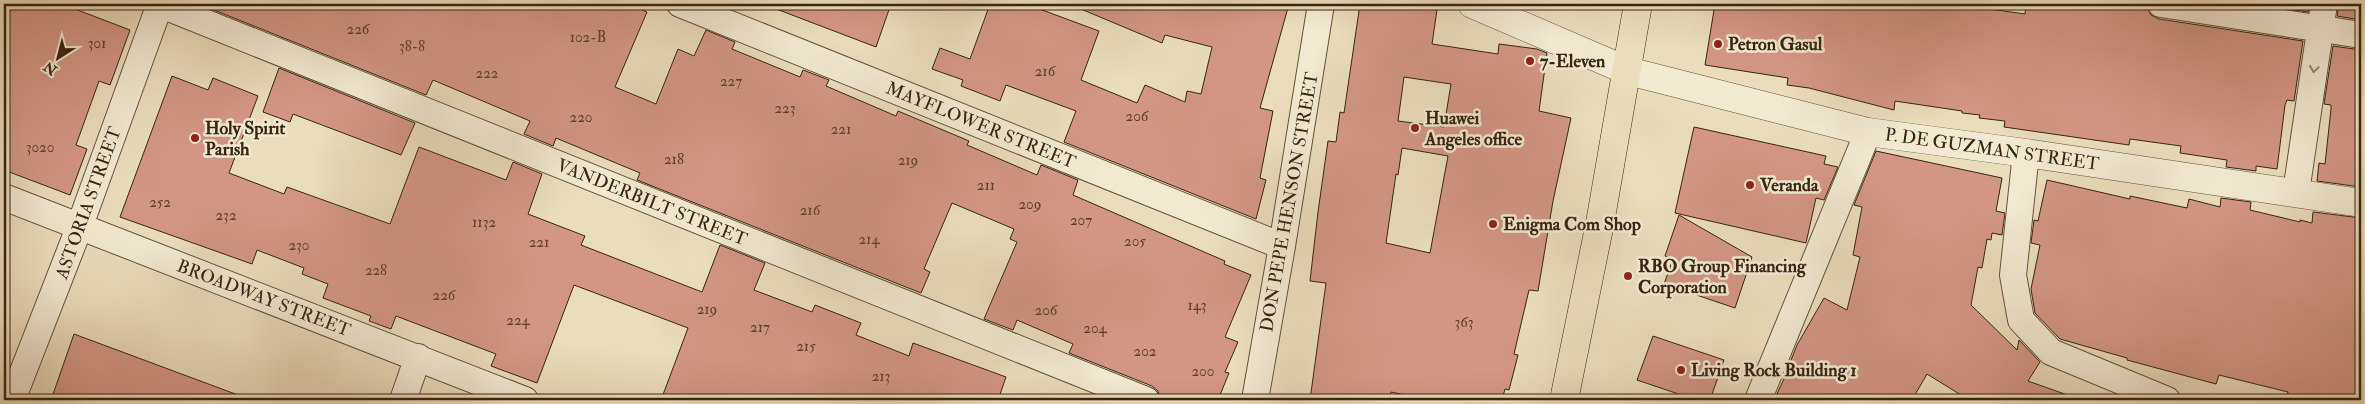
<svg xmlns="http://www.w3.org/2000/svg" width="2365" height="404" font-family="'IM FELL Double Pica',serif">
<rect width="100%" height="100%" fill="#eaddba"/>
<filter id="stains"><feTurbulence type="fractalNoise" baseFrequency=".004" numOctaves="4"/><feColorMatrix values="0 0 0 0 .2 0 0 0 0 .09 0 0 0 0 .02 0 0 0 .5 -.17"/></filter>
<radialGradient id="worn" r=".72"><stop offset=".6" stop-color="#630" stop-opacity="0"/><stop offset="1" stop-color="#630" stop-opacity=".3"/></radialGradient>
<path fill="#d39682" stroke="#382510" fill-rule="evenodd" d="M 4,4 L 62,4 L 130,30 L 110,85 L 99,81 L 76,145 L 87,149 L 70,195 L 4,170 Z
M 199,4 L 628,4 L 647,12 L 615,87 L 656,104 L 678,49 L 694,56 L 706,30 L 735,42 L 732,49 L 800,77 L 803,70 L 829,80 L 826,86 L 896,116 L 898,111 L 969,141 L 967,145 L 1037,175 L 1041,165 L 1078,180 L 1073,195 L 1225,261 L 1224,264 L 1251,275 L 1225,337 L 1238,342 L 1225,372 L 1229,373 L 1218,400 L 1161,400 L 1158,391 L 1152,386 L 1069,353 L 1073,344 L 1017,320 L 1013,330 L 984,319 L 1017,242 L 1010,239 L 1014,229 L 952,203 L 924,269 L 930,272 L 921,293 L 637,180 L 640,173 L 556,138 L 553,146 L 524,134 L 530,121 L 433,80 L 426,95 Z
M 771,4 L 891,4 L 876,47 L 771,7 Z
M 990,4 L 1026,4 L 1099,31 L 1081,80 L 1137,103 L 1145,85 L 1185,102 L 1187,91 L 1201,94 L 1212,47 L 1165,35 L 1162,43 L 1069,4 L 1289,4 L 1260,108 L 1273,111 L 1260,178 L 1266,180 L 1256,219 L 1064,142 L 1076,111 L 1006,85 L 1000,101 L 961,86 L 963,80 L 932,69 L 940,48 L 970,59 Z
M 1360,4 L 1396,4 L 1437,10 L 1432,44 L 1498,54 L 1499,44 L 1537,49 L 1547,53 L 1539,111 L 1571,118 L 1553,201 L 1538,291 L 1529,290 L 1514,354 L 1518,355 L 1509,390 L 1505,389 L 1502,400 L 1427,400 L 1391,392 L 1389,400 L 1310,400 L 1326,283 L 1310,281 L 1318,212 L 1328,141 L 1336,142 L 1340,112 L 1344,113 ZM 1404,77 L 1451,84 L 1444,127 L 1398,121 ZM 1402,148 L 1448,156 L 1430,253 L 1386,243 L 1396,174 L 1398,175 Z
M 1715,4 L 1968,4 L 1968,6 L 2025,14 L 2026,4 L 2061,8 L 2061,4 L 2146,4 L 2151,15 L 2159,19 L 2303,41 L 2294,101 L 2287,100 L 2285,105 L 2277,169 L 2256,166 L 2256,171 L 2226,167 L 2227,160 L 2180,153 L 2181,146 L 2130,139 L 2129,145 L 2004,127 L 2005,121 L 1979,118 L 1980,115 L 1962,113 L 1962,111 L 1895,101 L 1894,110 L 1809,88 L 1787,85 L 1788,78 L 1705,65 Z
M 2257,4 L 2309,4 L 2308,12 Z
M 2339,4 L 2361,4 L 2361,20 L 2337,16 Z
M 2333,46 L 2361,50 L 2361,187 L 2317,181 L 2319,163 L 2325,164 L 2331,109 L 2331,105 L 2324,104 Z
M 279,68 L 415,123 L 401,155 L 293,114 L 290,122 L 263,112 Z
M 172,76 L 208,90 L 213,78 L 258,96 L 229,173 L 284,194 L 287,187 L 390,224 L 419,147 L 506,180 L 513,162 L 542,174 L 528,214 L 585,236 L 581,245 L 702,292 L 720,245 L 765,263 L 754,290 L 812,312 L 815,305 L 861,323 L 856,335 L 909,356 L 913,343 L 1006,377 L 998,400 L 661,400 L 688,328 L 574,285 L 537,383 L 491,366 L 496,354 L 396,316 L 391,329 L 369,321 L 371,316 L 323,298 L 328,284 L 302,274 L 304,268 L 257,250 L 252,264 L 120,217 Z
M 1694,127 L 1826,156 L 1824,164 L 1838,167 L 1824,200 L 1816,198 L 1806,243 L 1675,213 Z
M 1876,151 L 2002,178 L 1996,211 L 2005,213 L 2002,235 L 1992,233 L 1991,240 L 1987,239 L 1982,268 L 1978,267 L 1971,305 L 2017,350 L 2019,340 L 2040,362 L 2028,381 L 2073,397 L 2072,400 L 1969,400 L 1927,374 L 1912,400 L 1774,400 L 1790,366 L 1789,365 L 1797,345 L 1824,298 L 1847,310 L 1860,257 L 1853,255 L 1862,207 L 1854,205 Z
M 2047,180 L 2130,199 L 2130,196 L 2187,208 L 2189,199 L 2220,207 L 2221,198 L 2251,202 L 2250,210 L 2300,222 L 2300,220 L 2312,223 L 2313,212 L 2361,218 L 2361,400 L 2286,400 L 2288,392 L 2219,375 L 2216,384 L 2127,360 L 2127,358 L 2060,339 L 2035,313 L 2031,289 L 2040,245 L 2031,243 L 2034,220 L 2038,221 Z
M 1679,215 L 1752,257 L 1735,308 L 1664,284 L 1673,259 L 1665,256 Z
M 74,334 L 246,398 L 246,400 L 51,400 Z
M 1653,336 L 1724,360 L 1710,400 L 1696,400 L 1637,380 Z"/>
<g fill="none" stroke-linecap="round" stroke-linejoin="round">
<g stroke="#64533a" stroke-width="28">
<path id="minor" d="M 159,4 L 1146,400
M 680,4 L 1282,246
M 2161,4 L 2361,35
M 2026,153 L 2013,275 L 2021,320 L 2051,352 L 2167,400
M 2296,192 L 2324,4
M 4,197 L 525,400
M 12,400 L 79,228 L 160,4
M 403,400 L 418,357
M 1255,400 L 1282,246 L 1321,4
M 1758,400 L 1868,132"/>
</g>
<g stroke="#64533a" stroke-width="29">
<path id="tertiary" d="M 1472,4 L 1628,71 L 1868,132 L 2026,153 L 2361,203"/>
</g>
<g stroke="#382510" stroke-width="29">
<path id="trunk" d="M 1564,400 L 1600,223 L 1638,4"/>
</g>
<use href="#minor" stroke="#f1e9d2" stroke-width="26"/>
<use href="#tertiary" stroke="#f1e9d2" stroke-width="28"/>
<use href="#trunk" stroke="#eaddba" stroke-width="28"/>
</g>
<defs><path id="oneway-chevron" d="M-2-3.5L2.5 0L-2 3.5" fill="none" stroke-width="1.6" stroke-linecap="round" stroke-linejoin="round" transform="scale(1.25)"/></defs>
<use stroke="#948771" href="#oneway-chevron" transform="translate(2314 69) rotate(98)"/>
<g fill="#8f2418" stroke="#f1e9d2" stroke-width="2">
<circle cx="1718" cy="44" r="5"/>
<circle cx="1530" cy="61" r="5"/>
<circle cx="1415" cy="128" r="5"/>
<circle cx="195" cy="138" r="5"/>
<circle cx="1750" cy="185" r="5"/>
<circle cx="1493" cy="224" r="5"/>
<circle cx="1628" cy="276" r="5"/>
<circle cx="1681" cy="370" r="5"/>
</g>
<g text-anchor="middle" stroke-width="5" stroke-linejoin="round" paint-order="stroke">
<g font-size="15" fill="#5f412c">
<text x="358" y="34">226</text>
<text x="588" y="42">102-B</text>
<text x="97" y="48">301</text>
<text x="412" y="51">38-8</text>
<text x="1045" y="76">216</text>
<text x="487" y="78">222</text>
<text x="731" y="86">227</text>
<text x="785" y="113">223</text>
<text x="1137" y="121">206</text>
<text x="581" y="122">220</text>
<text x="841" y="134">221</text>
<text x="40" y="152">3020</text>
<text x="674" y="164">218</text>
<text x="908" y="165">219</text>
<text x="986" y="190">211</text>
<text x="160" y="207">252</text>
<text x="1030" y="209">209</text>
<text x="810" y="215">216</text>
<text x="226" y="220">232</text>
<text x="1081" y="225">207</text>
<text x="484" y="227">1132</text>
<text x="869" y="244">214</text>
<text x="1135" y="246">205</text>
<text x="539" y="247">221</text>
<text x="299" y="250">230</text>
<text x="376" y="275">228</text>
<text x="444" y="300">226</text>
<text x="1197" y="310">143</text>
<text x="707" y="314">219</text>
<text x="1046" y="315">206</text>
<text x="518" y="325">224</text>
<text x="1464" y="327">363</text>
<text x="760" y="332">217</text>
<text x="1095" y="333">204</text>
<text x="806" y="351">215</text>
<text x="1145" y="356">202</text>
<text x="1203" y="376">200</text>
<text x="881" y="381">213</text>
</g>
<g font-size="18" font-weight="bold" fill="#382510" stroke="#f1e9d2" text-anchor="start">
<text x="1728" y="50">Petron Gasul</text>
<text x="1540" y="67">7-Eleven</text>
<text x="1425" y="124">Huawei<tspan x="1425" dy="21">Angeles office</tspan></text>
<text x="205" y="134">Holy Spirit<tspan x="205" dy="21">Parish</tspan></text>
<text x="1760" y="191">Veranda</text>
<text x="1503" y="230">Enigma Com Shop</text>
<text x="1638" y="272">RBO Group Financing<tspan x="1638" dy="21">Corporation</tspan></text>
<text x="1691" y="376">Living Rock Building 1</text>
</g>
<g font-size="18" fill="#382510" stroke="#f1e9d2">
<text transform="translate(981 125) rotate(22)" y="6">MAYFLOWER STREET</text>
<text transform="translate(1992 149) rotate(8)" y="6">P. DE GUZMAN STREET</text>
<text transform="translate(652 202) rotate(22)" y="6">VANDERBILT STREET</text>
<text transform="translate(1289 202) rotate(-80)" y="6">DON PEPE HENSON STREET</text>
<text transform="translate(88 203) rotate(-70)" y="6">ASTORIA STREET</text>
<text transform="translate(264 298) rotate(21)" y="6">BROADWAY STREET</text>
</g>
</g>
<rect width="2365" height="404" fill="none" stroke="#eaddba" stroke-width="20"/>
<rect x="5" y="5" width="2355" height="394" fill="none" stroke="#382510" stroke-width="2.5"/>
<rect x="10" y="10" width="2345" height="384" fill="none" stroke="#382510"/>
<g transform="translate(58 58) rotate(216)" stroke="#f1e9d2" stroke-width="4" paint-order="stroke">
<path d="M0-4L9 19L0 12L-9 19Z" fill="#382510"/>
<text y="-8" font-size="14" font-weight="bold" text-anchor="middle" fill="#382510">N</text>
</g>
<rect width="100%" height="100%" filter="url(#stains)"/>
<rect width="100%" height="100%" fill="url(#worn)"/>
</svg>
